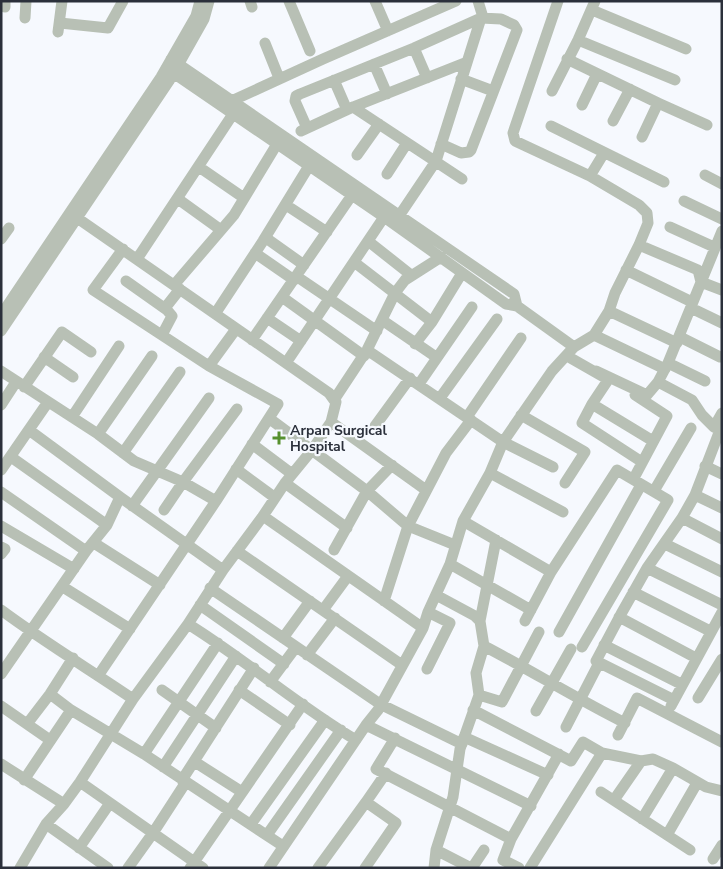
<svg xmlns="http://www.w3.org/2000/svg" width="723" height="869" font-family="'Nunito Sans',sans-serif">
<rect width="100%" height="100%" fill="#f6f9fe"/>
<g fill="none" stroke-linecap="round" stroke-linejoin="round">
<path stroke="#b8c0b5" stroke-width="11" d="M 250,1 L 252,7
M 289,1 L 310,51
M 375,1 L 388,31
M 5,7 L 5,1
M 592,10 L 686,49
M 25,18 L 26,1
M 60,23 L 108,28 L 123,1
M 58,32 L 62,1
M 578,40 L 675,80
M 265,43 L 279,78
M 414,48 L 427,78
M 171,59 L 514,294 L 517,306
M 567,59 L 658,103 L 642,137
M 374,64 L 387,94
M 166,68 L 384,217 L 506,304 L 517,306 L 574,347
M 461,79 L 493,91
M 334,80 L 347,110
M 552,91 L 578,40 L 595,1
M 227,103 L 323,59 L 456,1
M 658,103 L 707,125
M 582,105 L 597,74
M 353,107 L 462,179
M 613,121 L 630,89
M 551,126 L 664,182
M 307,128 L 295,101 L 296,96 L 300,94 L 414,48 L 481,18 L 501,19 L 514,25 L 517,30 L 471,150 L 469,152 L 461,153 L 441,144
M 301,131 L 353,107 L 467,62
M 357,155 L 379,124
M 199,167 L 244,198
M 387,174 L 407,143
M 705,175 L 722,184
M 590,176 L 604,153
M 178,199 L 221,230
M 684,201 L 722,219
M 286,205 L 327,232
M 70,213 L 329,393 L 334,400
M 395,222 L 436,161 L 481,18 L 482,14 L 478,1
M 670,227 L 714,247
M 266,238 L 304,265
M 1,239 L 9,228
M 368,241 L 411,275
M 639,245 L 698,270 L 701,282 L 722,290
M 255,253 L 294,280
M 137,259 L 233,114
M 354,262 L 432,322
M 626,270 L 692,302
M 296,276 L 377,331
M 126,281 L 167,310 L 172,316 L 162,335
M 174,285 L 234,215 L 277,144
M 282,297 L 364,356
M 165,308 L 180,289
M 691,308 L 722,323
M 609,311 L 677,343
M 215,314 L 263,241 L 309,166
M 1,315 L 161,77 L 196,16 L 200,1
M 267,318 L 301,341
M 382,320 L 436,357
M 1,331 L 169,81 L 204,19 L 209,1
M 594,335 L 665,369
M 680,337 L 720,357
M 252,340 L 352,195
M 415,344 L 432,322 L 462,273
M 367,350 L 503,442 L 553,467
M 567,356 L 602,376
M 44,357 L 73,377
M 286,363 L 384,217
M 668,363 L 705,381
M 209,366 L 236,329
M 1,371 L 98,434 L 134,461 L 183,482 L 216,501
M 596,371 L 647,395 L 658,382 L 668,363 L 722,231
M 608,380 L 592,404 L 582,423 L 642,462
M 658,382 L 692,400 L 702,415 L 714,427 L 722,431
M 419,384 L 472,307
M 24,387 L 62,332 L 91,352
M 440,398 L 497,319
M 592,404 L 653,441
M 1,405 L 16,382
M 521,415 L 585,452 L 565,483
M 72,417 L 119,346
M 467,417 L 521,338
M 270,419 L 367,491 L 408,526 L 455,545
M 331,422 L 426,490
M 375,426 L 410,378
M 714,427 L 722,413
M 29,430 L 120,497
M 98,434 L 152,356
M 252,444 L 292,474
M 123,453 L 180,372
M 11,457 L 107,525
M 705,466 L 722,474
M 236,469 L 274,497
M 1,470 L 48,402
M 490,473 L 563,512
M 634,478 L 667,416 L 635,395
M 285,483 L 347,528
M 654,491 L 691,428
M 1,492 L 86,551
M 695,495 L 722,508
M 132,506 L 209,398
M 164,510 L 183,482 L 237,409
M 263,516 L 423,628
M 682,518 L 722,539
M 463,521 L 551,572
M 1,526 L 74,569
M 94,543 L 160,585
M 665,544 L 722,572
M 1,547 L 5,549 L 1,554
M 334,550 L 367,491 L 392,465
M 237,551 L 402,665
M 450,564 L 531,610
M 647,568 L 722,605
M 63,587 L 130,629
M 210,588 L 380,704 L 462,744
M 633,592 L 710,631
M 436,595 L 475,616 L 480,621 L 484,646 C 532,671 577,699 625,723
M 384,601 L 408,526 L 446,453 L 471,420
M 200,605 L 284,664
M 1,610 C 44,642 89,669 133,699
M 323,610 L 348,576
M 619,617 L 696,658
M 480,621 L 496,540
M 525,621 L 551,572 L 617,470 L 668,500 L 582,647
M 188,624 C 246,660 297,705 356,740
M 559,632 L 641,485
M 283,638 L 310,601
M 604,645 L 681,684
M 484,646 L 476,673 L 479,695 L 502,702 L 539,632
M 307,655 L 335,618
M 427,669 L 450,623 L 428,612
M 1,674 L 86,551 L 107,525 L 120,497 L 223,570
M 98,676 L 216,501 L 278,404 L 209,366 L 93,290 L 123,249
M 270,682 L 296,647
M 162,690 L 216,728
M 239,690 L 290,725
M 50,694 L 71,710 L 144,754 L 283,846
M 698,698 L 722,659
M 674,700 L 596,661 L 621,614 L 647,568 L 682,518 L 695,495 L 720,430
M 1,706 L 50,740
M 671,706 L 722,612
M 473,710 L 571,761 L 583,742 L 602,753 L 530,868
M 536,711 L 571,649
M 27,724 L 50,694 L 73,658
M 366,725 L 531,806
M 566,727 L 599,663
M 618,735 L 637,698 L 722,742
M 464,737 L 548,775
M 395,738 L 376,769 L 511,839
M 602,753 L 641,761 L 653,759 L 673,768 L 706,787 L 722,791
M 144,754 L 218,643
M 195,762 L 242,792
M 1,764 L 64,804
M 163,767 L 236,656
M 24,780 L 71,710
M 182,780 L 254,668
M 80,782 L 203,868
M 601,792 L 690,850
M 614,800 L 641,761
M 366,802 L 386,773
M 642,819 L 673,768
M 46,824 L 108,868
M 251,824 L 325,720
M 267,835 L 341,730
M 667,835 L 697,783
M 79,848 L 110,803
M 436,850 L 471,868
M 713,859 L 722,845
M 20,868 L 46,824 L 64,804 L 80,782 L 133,699 L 188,624 L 223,570 L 263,516 L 285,483 L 312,450 L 331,422 L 336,402 L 334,400 L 367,350 L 395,293 L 405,280 L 441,257
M 128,868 L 153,833 L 186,782
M 190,868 L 303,704
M 269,868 L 366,725 L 378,710 L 423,628 L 428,612 L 450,564 L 463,521 L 490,473 L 503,442 L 552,371 L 574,347 L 594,335 L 609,311 L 615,293 L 639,245 L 648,223 L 647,213 L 639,205 L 590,176 L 515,141 L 513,133 L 558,1
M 318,868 L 366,802 L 396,823 L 365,868
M 434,868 L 436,850 L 453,797 L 460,749 L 479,695
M 472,868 L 484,850
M 519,868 L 503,860 L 511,839 L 559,754"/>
</g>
<path fill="#56902e" stroke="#f6f9fe" stroke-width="2" d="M276.5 430.5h5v5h5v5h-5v5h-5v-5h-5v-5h5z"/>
<g text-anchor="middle" stroke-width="4.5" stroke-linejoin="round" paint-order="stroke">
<g font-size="14" font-weight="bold" fill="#2b303b" stroke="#f6f9fe" text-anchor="start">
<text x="290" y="435">Arpan Surgical<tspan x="290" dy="16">Hospital</tspan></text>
</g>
</g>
<rect width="723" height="869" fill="none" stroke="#2b303b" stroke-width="5"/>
</svg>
